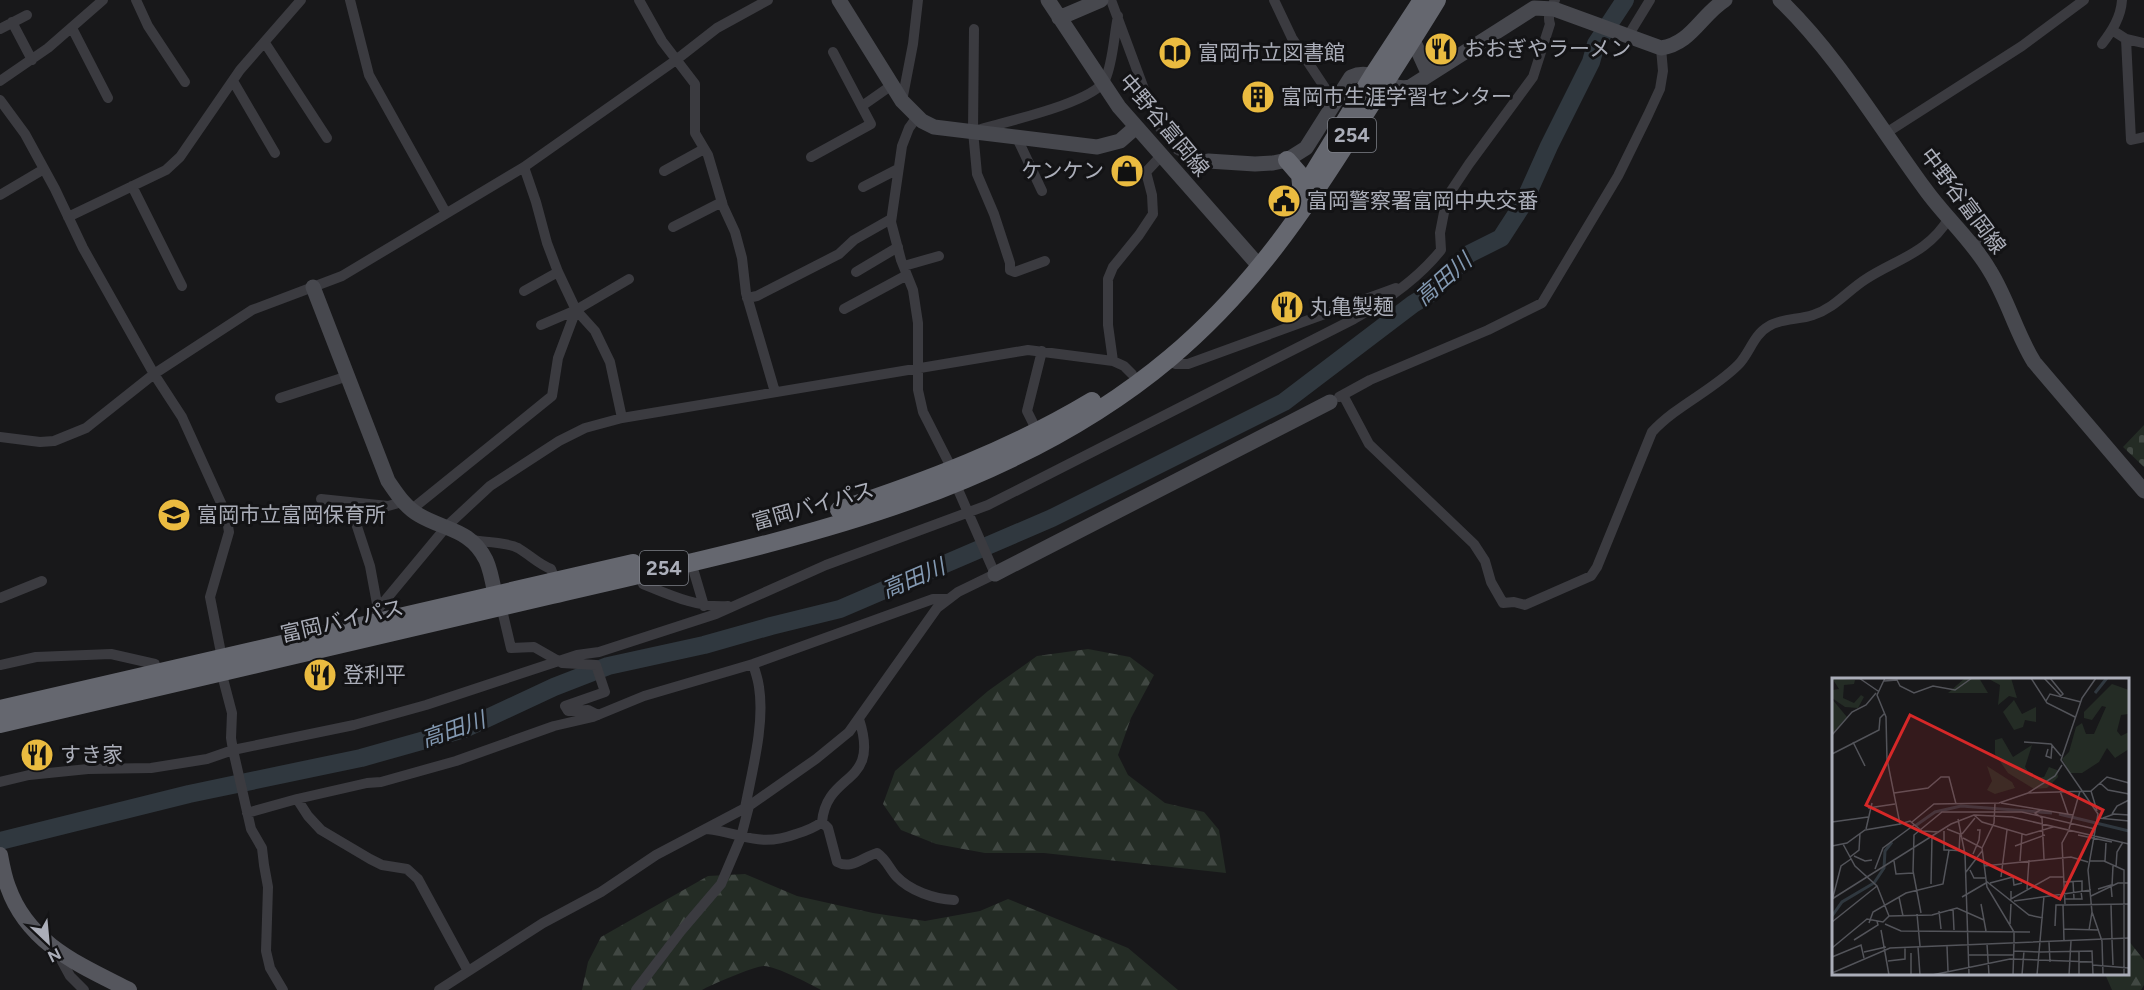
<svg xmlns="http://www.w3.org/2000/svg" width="2144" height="990" font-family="Figtree,'Noto Sans JP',sans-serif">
<defs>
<pattern id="forest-firs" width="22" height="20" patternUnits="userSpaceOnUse" patternTransform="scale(1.5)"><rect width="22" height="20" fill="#242c25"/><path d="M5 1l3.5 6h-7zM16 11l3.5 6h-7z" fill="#414843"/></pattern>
<pattern id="cemetery-stones" width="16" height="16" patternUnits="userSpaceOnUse" patternTransform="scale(1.5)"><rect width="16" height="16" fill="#242c25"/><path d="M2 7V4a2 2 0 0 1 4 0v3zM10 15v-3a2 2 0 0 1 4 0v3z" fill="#414843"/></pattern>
</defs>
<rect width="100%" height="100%" fill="#18181a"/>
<path fill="url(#forest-firs)" d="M 1088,649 L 1130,657 L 1154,675 L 1131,718 L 1118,755 L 1128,775 L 1165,803 L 1204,812 L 1219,830 L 1226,873 L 1044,853 L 985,853 L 936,844 L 901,830 L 883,804 L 895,771 L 988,691 L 1037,656 Z
M 745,874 L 797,896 L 873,913 L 925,921 L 980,911 L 1008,899 L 1128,948 L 1178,990 L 821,990 C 808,983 778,967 764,966 C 755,966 710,985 702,990 L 582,990 L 588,962 L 601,937 L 708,876 Z
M 2128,940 L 2144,960 L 2144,985 L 2141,990 L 2112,990 L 2105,974 L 2128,974 Z"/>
<path fill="url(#cemetery-stones)" d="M 2144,425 L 2144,467 L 2123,447 Z"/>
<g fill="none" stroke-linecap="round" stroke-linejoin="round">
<path stroke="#30383f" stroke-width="18" d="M 0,841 L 189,794 L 361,758 L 464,729 L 554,687 L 608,666 L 704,645 L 771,626 L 840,609 L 1052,518 L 1284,402 L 1413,304 L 1431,293 L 1469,254 L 1501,238 L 1523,204 L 1549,146 L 1591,62 L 1596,44 L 1625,0"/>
<path stroke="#3b3b40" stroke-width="10" d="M 136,0 L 148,26 L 185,82
M 350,0 L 369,75 L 446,213
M 639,0 L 662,41 L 695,84 L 695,133 L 708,155 L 723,206 L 735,232 L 742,258 L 746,293 L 775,392
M 1111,0 L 1157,124 L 1178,150 L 1194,159 L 1208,161
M 1274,0 L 1292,38 L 1335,103
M 12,22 L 32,60
M 72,28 L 108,98
M 0,29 L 27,15
M 974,29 L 973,131 L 977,174 L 994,214 L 1010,263 L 1010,270 L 1015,272 L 1045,261
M 2112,30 L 2126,39 L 2144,43
M 1628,36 L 1650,0
M 2126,39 L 2131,140 L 2144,137
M 265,43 L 327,138
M 2102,44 C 2112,31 2121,17 2122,0
M 0,81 L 48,48 L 103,0
M 233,81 L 275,153
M 0,100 L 25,134 L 55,189 L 83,248 L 154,374 L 182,417 L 226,514 L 229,532 L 210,597 L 222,658
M 902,101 L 913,44 L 918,0
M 862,106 L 892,85
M 977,130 C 1004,122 1093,103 1105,80 C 1113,63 1114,35 1118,16
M 1886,133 L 2022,46 L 2084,0
M 1017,138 L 1042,191
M 811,157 L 871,124 L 833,52
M 524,167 L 536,202 L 547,243 L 558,272 L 576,310 L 595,331 L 610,362 L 622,418
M 664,171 L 704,149
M 132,186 L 182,286
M 863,187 L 898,169
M 0,195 L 44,169
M 68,217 L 166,170 L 180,157 L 240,70 L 301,0
M 673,227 L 722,202
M 1972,244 L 1993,233
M 904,266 L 939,256
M 856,272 L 898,247
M 524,291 L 558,272
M 747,298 L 757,296 L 839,254 L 854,240 L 891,219
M 844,309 L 907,275
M 541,325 L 576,310
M 1169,359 L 1175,364 L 1188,364 L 1396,288
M 1113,361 L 1108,325 L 1108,279 L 1113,267 L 1139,235 L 1153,214 L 1152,195 L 1146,172 L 1161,156
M 1343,395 L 1369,444 L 1474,544 L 1485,561 L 1491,582 L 1503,603 L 1514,602 L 1525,605 L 1591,576 L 1597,567 L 1652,432 C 1677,405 1712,391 1738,365 C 1750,353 1753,335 1769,326 C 1782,318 1799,320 1813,315 C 1835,308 1847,291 1866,279 C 1897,259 1928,253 1949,218
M 1339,397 L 1370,380 L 1488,330 L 1542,303 L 1618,176 L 1648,115 L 1660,89 L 1663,71 L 1661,48
M 280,398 L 348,376
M 1037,431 L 1027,411 L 1042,351
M 0,437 L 40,442 L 54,441 L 86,428 L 154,374 L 252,310 L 342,276 L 524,167 L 676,60 L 717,28 L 768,0
M 321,499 L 388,506 L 402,502
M 349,502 L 370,566 L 378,609
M 411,510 L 552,396 L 558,358 L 576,310 L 629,279
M 470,540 C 484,542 507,542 518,548 C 530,555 538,564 551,569 L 555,580
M 691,562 L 704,606
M 640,574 L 643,584 C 670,595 698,608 728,606
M 0,598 L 42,581
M 497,608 L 503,614 L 511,648 L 534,647 L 562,663 L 596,665 L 605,692 L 565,706 L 568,711 L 588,710 L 598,715
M 373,622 L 378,609 L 447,526 L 490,486 L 559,441 L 585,428 L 622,418 L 1028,350 L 1113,361 L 1124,366 L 1132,374
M 0,665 L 36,657 L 111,654 L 155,664 L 157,673
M 221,671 L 232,713 L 231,738 L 233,750 L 251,829 L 262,848 L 264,865 L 268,887 L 266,951 L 270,968 L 283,990
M 0,782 L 29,775 L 88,769 L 151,768 L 207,759 L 233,750 L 354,725 L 426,705 L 577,655 L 599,652 L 716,614 L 826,565 L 988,505 L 1354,319 C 1386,301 1418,279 1441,250 L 1440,233 L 1447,197 L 1469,164 L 1533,77 L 1550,24 C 1547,16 1551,8 1555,0
M 297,799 L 308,816 L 321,830 L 370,859 L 382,865 L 407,869 L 418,879 L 468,971
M 745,808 C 752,771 765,724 759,687 C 758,679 755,671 753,664
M 247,813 L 297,799 L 367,783 L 381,782 L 456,761 L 554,726 L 593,717 L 644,696 L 753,664 L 933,599 L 947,599
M 822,822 L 828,828 L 837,862 C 851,870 863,857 877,853 C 886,859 889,868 896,876 C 910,891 934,899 954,900
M 707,829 C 743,833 758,848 796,834 C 806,831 814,828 822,822 C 827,770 881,787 859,719
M 58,954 L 70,976 L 84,990
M 439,990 L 543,923 L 601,892 L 656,855 L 749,806 L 816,759 L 849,732 L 937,608 L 958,592 L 995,574 L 956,485 L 953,471 L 923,412 L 918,390 L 918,323 L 913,290 L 901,260 L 891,222 L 902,146 L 909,128 L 917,117
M 636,990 L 681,931 L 721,884 L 741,837 L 749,806"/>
<path stroke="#47484e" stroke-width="15" d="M 839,0 L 902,101 L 922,121 L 934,127 L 1097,147 L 1120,141 L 1136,127
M 1048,0 L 1119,107 L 1260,267
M 1780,0 C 1837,55 1878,125 1925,189 C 1945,217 1972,240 1990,271 C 2008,300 2016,333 2034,362 L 2144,491
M 1059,18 L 1101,0
M 1413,40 L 1429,75
M 1208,161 L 1255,164 L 1273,163 L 1287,160 L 1306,148 L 1351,77 C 1376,66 1385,92 1410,87 L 1534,8 L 1554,9 L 1661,48 C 1691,44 1701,15 1725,0
M 313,287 L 388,481 C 397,494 405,507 419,515 C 444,530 471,529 486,560 C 492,573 494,591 497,605
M 995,574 L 1330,402"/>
<path stroke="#55565d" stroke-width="16" d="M 0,855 C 2,866 4,877 8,887 C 28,944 80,965 129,990"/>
<path stroke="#65676f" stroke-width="18" d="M 1287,160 L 1300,175 L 1302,193
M 1312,175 L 1373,75 L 1422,0
M 839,510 C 927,481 1012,449 1092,401
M 0,709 L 633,563
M 0,724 C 184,680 368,639 552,595 C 767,544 996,504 1170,358 C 1251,290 1305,210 1360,122 C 1386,81 1412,41 1437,0"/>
</g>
<defs>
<g id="restaurant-disc" transform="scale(1.725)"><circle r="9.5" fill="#eabb40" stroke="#131315"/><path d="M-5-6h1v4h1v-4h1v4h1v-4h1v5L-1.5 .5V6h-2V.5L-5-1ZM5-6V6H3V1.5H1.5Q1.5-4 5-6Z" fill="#111"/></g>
<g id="library-disc" transform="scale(1.725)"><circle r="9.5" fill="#eabb40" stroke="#131315"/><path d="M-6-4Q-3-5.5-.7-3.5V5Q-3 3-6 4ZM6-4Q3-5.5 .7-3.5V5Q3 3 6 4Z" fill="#111"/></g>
<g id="building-disc" transform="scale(1.725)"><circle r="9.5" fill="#eabb40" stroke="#131315"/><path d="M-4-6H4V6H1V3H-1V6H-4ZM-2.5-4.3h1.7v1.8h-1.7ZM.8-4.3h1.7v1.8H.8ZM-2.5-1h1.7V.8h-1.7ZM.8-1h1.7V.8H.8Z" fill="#111"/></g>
<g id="shop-disc" transform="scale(1.725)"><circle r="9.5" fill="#eabb40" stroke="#131315"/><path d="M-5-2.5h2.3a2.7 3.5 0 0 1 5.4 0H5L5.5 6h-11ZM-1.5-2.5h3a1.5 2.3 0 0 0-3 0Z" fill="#111"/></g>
<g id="civic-disc" transform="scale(1.725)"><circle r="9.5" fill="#eabb40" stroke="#131315"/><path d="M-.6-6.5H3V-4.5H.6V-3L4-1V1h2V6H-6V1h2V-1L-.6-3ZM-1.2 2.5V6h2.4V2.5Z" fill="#111"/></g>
<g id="school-disc" transform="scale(1.725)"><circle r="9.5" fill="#eabb40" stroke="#131315"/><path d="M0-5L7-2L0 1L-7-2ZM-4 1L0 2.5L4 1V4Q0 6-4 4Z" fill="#111"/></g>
</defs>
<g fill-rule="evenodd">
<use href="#restaurant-disc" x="1441" y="49"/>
<use href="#library-disc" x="1175" y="53"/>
<use href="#building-disc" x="1258" y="97"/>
<use href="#shop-disc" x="1127" y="171"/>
<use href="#civic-disc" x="1284" y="201"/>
<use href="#restaurant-disc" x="1287" y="307"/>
<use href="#school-disc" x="174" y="515"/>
<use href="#restaurant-disc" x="320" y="675"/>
<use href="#restaurant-disc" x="37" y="755"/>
</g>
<g text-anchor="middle" stroke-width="6" stroke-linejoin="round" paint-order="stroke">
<g fill="#131315" stroke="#7d8088" stroke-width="1.5">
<rect x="1328" y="118" width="48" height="34" rx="4.5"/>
<rect x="640" y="551" width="48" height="34" rx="4.5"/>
</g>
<g font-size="20" font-weight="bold" fill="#abaeb9">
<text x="1352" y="142">254</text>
<text x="664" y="575">254</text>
</g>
<g font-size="21" fill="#abaeb9" stroke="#131315" text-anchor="start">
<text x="1464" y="56">おおぎやラーメン</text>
<text x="1198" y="60">富岡市立図書館</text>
<text x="1281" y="104">富岡市生涯学習センター</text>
<text x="1104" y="178" text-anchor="end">ケンケン</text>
<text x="1307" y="208">富岡警察署富岡中央交番</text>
<text x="1310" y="314">丸亀製麺</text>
<text x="197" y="522">富岡市立富岡保育所</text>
<text x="343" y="682">登利平</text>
<text x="60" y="762">すき家</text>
</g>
<g font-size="21" fill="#abaeb9" stroke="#131315">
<text transform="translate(1164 125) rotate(50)" y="7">中野谷富岡線</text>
<text transform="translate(1963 201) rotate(53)" y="7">中野谷富岡線</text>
<text transform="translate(813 506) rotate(-16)" y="7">富岡バイパス</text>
<text transform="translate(342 621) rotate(-13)" y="7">富岡バイパス</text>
</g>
<g font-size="22" font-style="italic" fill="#8399b2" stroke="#131315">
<text transform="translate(1443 279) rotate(-41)" y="8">高田川</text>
<text transform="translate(913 578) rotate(-23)" y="8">高田川</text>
<text transform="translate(453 729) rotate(-19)" y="8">高田川</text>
</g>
</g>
<g transform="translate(1832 678)">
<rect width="297" height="297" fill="#18181a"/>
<path d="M 0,0 L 23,2 L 22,6 L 12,7 L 11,20 L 22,25 L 29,17 L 32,19 L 26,30 L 13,29 L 0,20 L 0,12 L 7,11 ZM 133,0 L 147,0 L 156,15 L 116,15 ZM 155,0 L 179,0 L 185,20 L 177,18 L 166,27 L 168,7 ZM 280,6 L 297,12 L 297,36 L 289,37 L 285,53 L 289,58 L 297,54 L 297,71 L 283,80 L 275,70 L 267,84 L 250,95 L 238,95 L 230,81 L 237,74 L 244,49 L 250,45 L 254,56 L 262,56 L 274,29 L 270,28 L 260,42 L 252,40 L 252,34 ZM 0,21 L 15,39 L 0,56 ZM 182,22 L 190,36 L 204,29 L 204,44 L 193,42 L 191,49 L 182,52 L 171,34 ZM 170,60 L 181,79 L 200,67 L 193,89 L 201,100 L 212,99 L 217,89 L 225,92 L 226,99 L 215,110 L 202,111 L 176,95 L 163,76 L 163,62 ZM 155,88 L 180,104 L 183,110 L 163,116 L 155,112 L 160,103 Z" fill="#242c25"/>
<path fill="none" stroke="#30383f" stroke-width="3" d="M 263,15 L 275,0M 227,136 L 297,153M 83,148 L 103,134 L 129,128 L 220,135M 0,238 L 10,224 L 42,205 L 52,190 L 53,173 L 60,164"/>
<path fill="none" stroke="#53545a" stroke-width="1.5" d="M 27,0 L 46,13M 53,0 L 45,17 L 54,39 L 55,81 L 68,146 L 78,143 L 90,153 L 107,154M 199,0 L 215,25 L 243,39M 212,0 L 229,18 L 231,16 L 218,0M 264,0 L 250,20 L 229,82 L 266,136 L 256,192 L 260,234 L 270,263 L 271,297M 52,3 L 65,2 L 68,8 L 82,15 L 101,8 L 123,12 L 140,0M 214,23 L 218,16 L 249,24M 0,57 L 20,34 L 34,27 L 44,15M 21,64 L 33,88M 192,64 L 219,66 L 229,78M 216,71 L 214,78 L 219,80 L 220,67M 0,76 L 47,52 L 48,40 L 53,35M 268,105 L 276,112 L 297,116M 228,113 L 236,136M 259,113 L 265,133M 62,115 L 96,110 L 109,99 L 117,99 L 124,126M 196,115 L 223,98 L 230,87M 169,125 L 241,137M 36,130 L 63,126M 208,132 L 203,135 L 210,140 L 212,181M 280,136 L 285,128 L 297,122M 142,137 L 150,144 L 194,157 L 221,149M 266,140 L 297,143M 271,140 L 282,136 L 297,137M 126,141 L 133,176 L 137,297M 0,144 L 36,139M 80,144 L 102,126 L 167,125 L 196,115 L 259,113 L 275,99 L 297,105M 34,151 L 40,125M 115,151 L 128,156 L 127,173M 237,151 L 248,113M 112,153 L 112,172 L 117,172M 130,156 L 143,140M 246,157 L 280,164M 131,160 L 150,170 L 155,209 L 182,254 L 182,264M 0,168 L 15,165 L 33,152 L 68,146M 183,168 L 213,157M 150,170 L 162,145 L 163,125M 141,176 L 147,162 L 148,152 L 145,152M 22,178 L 33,183 L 40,182M 18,179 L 27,172 L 28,155M 62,183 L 64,196 L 81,195M 188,183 L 190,156M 257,183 L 272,183 L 292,192 L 292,297M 273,183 L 274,165M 152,188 L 239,179 L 256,184M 284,189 L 285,174 L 291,164M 43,191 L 51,170 L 82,147M 138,192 L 142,200 L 153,200M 134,194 L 150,173M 169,199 L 175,152M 154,203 L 197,237 L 211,240M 241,203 L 242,221M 231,204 L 250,203 L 250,213M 158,205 L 181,199 L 182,207 L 190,205M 99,206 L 100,159M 280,208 L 281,188M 195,211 L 197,182M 266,211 L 279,207 L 280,219M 179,213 L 179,221 L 218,199 L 231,199M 259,218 L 286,205 L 297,205M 1,219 L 9,188 L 19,181M 67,219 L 71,238M 130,219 L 154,205M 0,221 L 119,146 L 142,137 L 180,139 L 297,166M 233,221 L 250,221 L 249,213M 182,223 L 259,212M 149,226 L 154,253M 233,226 L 230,165 L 237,152M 279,226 L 280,262M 121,231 L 122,252M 107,233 L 109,251M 89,235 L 81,193 L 82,157 L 110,134 L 190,134 L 263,151M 85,236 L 88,268M 57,238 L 100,237 L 125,230 L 152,242M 0,244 L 45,208M 37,245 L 41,234 L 74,215 L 111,206 L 117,172 L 132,173M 53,246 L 69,253 L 198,254M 178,246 L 179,226M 223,248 L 224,227 L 232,227M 232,251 L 267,252M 49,252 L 57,297M 257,252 L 260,234M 22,262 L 46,247 L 45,243M 280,262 L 281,287M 232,263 L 231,227 L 297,226M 217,264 L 218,284M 155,266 L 157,297M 115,268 L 116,293M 86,269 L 88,297M 0,270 L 35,241 L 51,244 L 57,238 L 45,208 L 23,188 L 11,166M 182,273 L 208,274M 32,274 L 54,269M 208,274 L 260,273 L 261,297M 247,274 L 247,297M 79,275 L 79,297M 137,277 L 182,277M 0,279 L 29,267 L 32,280M 56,283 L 73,281 L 73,269M 261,287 L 297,290M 0,295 L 58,270 L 297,260M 100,297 L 178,281 L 261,284M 181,297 L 182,266M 190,297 L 192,273M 205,297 L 212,218M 237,297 L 239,263"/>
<path fill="#d62828" fill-opacity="0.15" stroke="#d62828" stroke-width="3" d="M 78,37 L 271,132 L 228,221 L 34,127 Z"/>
<rect width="297" height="297" fill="none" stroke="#abaeb9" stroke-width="3"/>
</g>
<g transform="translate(48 942) rotate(154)" stroke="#131315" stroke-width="4.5" paint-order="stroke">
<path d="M0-4.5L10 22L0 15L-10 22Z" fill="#abaeb9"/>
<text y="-9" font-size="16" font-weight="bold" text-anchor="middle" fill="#abaeb9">N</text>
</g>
</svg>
